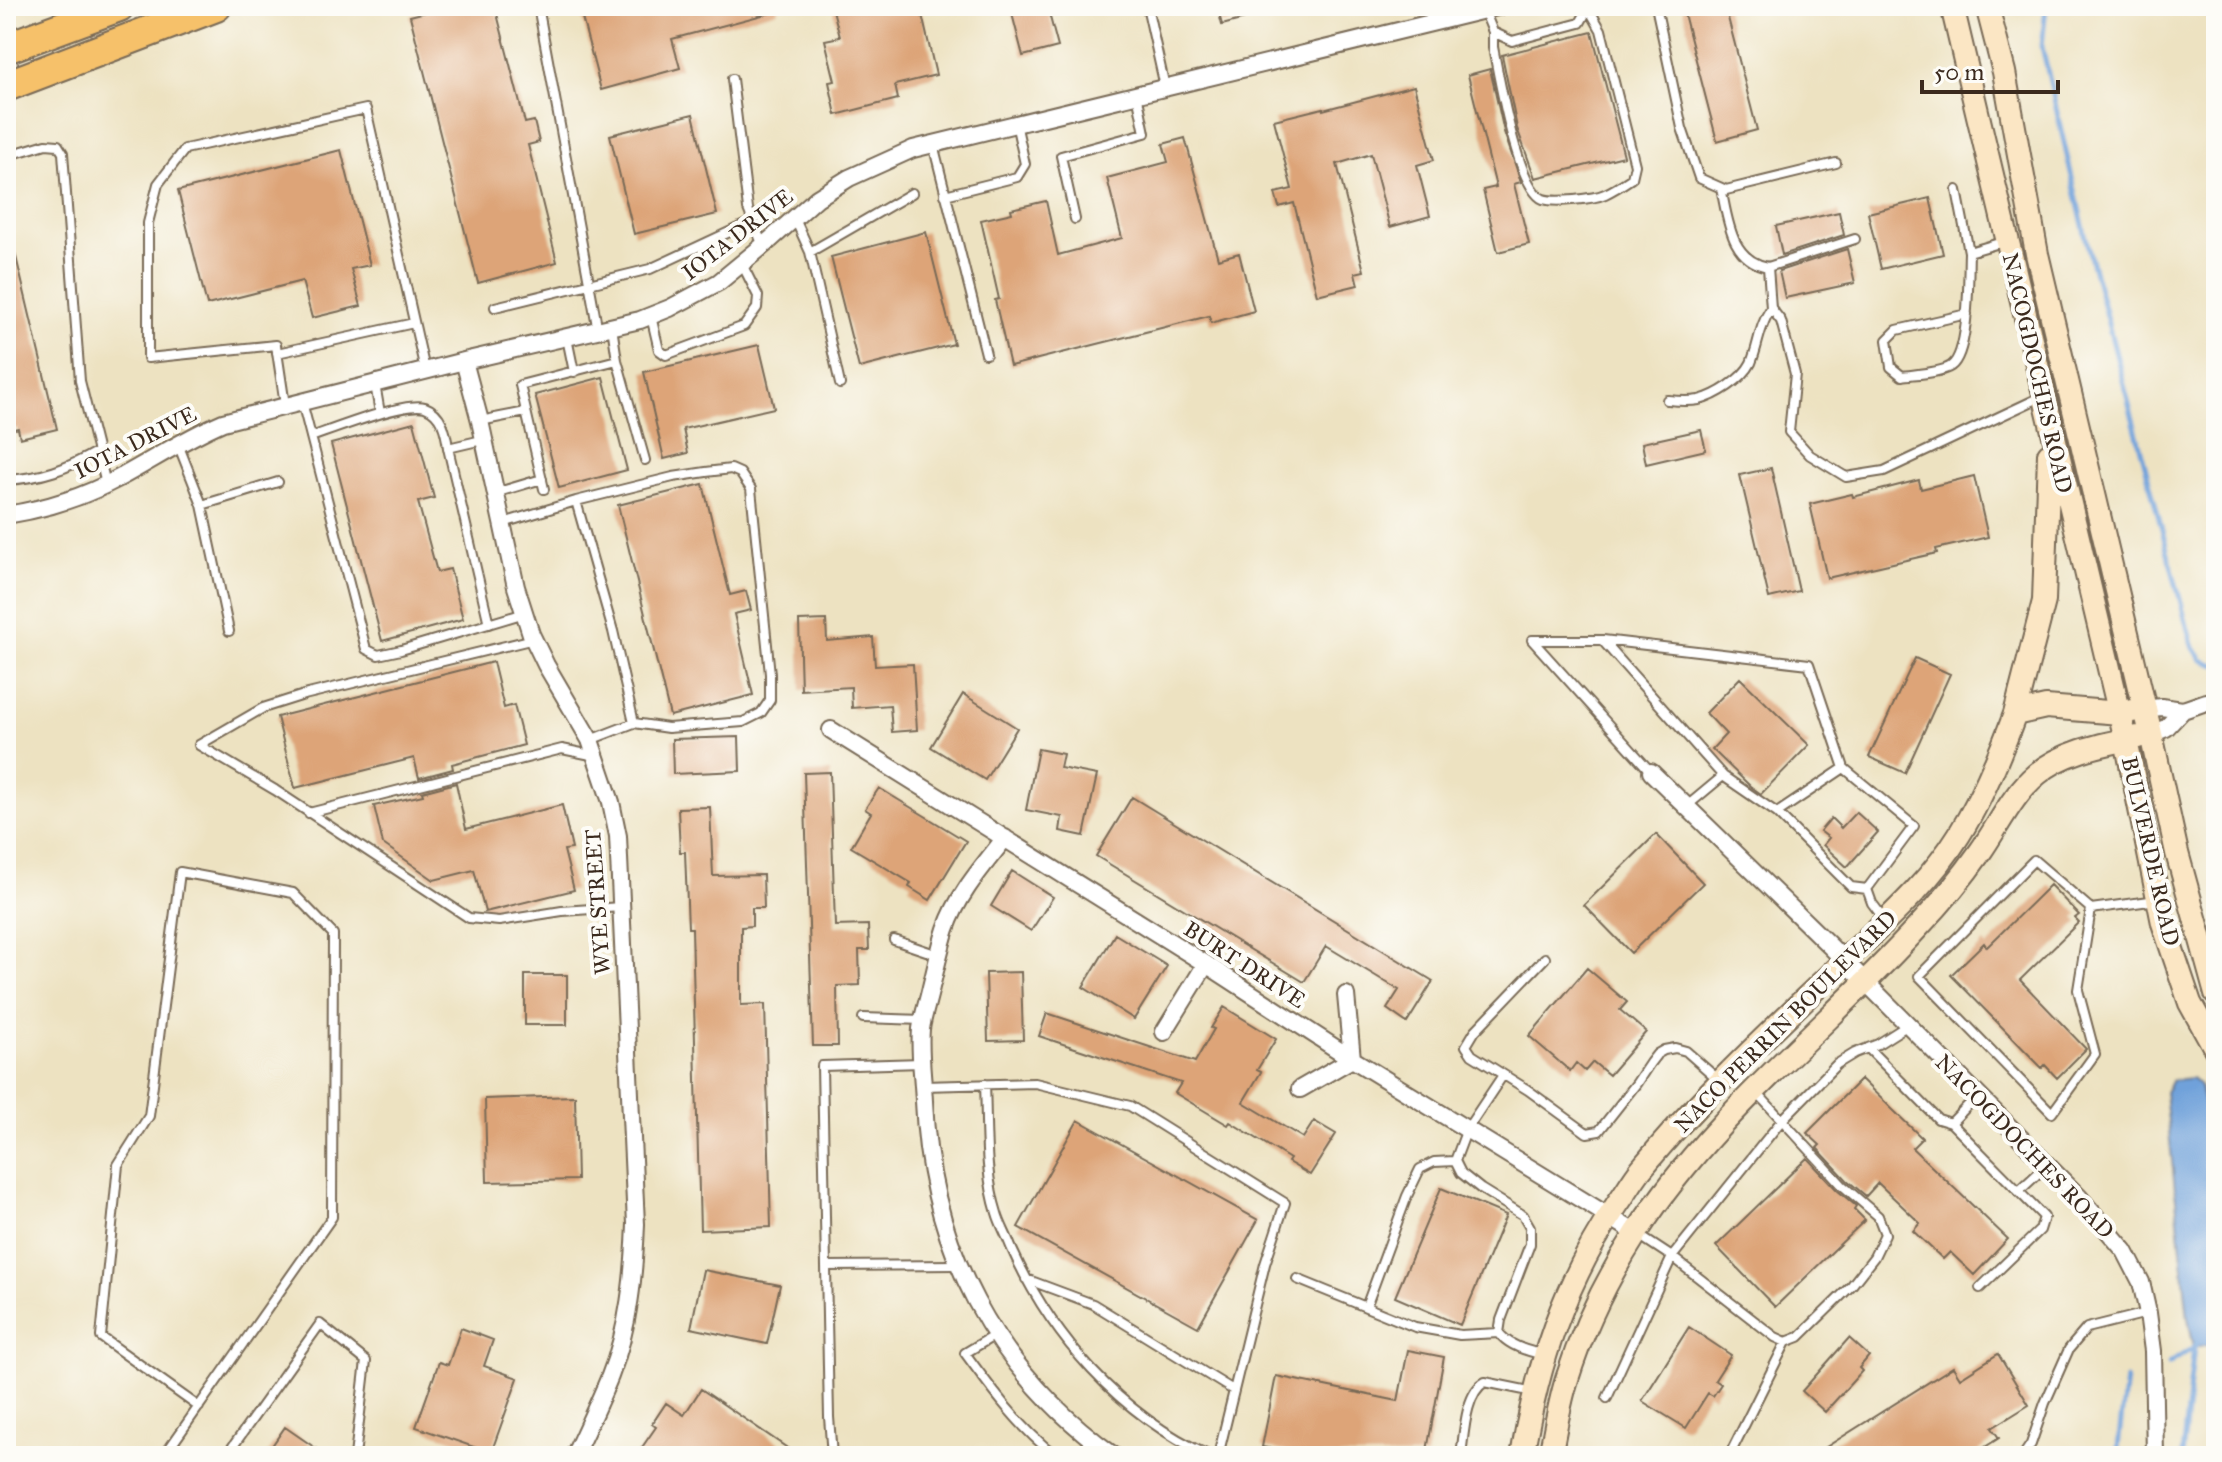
<svg xmlns="http://www.w3.org/2000/svg" width="2222" height="1462" font-family="'IM FELL Great Primer',serif">
<rect width="100%" height="100%" fill="#fdfcf7"/>
<filter id="ink" filterUnits="userSpaceOnUse"><feTurbulence type="fractalNoise" baseFrequency=".0125" numOctaves="2"/><feDisplacementMap in="SourceGraphic" scale="16" xChannelSelector="R" yChannelSelector="G"/><feConvolveMatrix kernelMatrix="1 2 1 2 8 2 1 2 1" color-interpolation-filters="sRGB"/></filter>
<filter id="wash" filterUnits="userSpaceOnUse"><feTurbulence type="fractalNoise" baseFrequency=".006" numOctaves="4" result="noise"/><feDisplacementMap in="SourceGraphic" scale="32" xChannelSelector="R" yChannelSelector="G"/><feGaussianBlur stdDeviation="1.8" result="paint"/><feColorMatrix in="noise" values="0 0 0 0 0 0 0 0 0 0 0 0 0 0 0 0 0 1.4 0 .05"/><feComposite in="paint" operator="in"/></filter>
<g filter="url(#wash)">
<rect width="100%" height="100%" fill="#ede2c1"/>
<path fill="#6fa1da" stroke="#55667c" stroke-width="2" d="M 2192,1078 L 2199,1084 L 2216,1152 L 2216,1345 L 2194,1347 L 2188,1318 L 2165,1092 L 2172,1080 Z"/>
<g fill="none" stroke-linecap="round" stroke-linejoin="round">
<path stroke="#6fa1da" stroke-width="5" d="M 2046,6 L 2042,47 L 2088,247 L 2192,645 L 2202,660 L 2216,665
M 2169,1364 L 2194,1347
M 2117,1456 L 2126,1379
M 2182,1456 L 2194,1347 L 2197,1343"/>
</g>
<g id="blocks">
<path fill="#dda478" d="M 449,6 L 495,6 L 525,123 L 534,121 L 539,142 L 528,145 L 557,262 L 478,283 L 410,16 Z
M 579,6 L 777,6 L 778,11 L 672,39 L 680,68 L 601,90 Z
M 832,6 L 920,6 L 936,75 L 895,85 L 898,99 L 836,115 L 829,82 L 835,81 L 825,40 L 840,37 Z
M 1010,6 L 1047,6 L 1058,47 L 1023,56 Z
M 1217,6 L 1274,6 L 1275,11 L 1222,25 Z
M 1682,6 L 1725,6 L 1757,130 L 1717,141 Z
M 1592,32 L 1624,156 L 1535,178 L 1517,128 L 1502,55 Z
M 1490,69 L 1504,132 L 1521,182 L 1514,184 L 1529,244 L 1498,252 L 1483,190 L 1496,187 L 1468,75 Z
M 1414,86 L 1434,160 L 1417,165 L 1430,216 L 1390,227 L 1371,154 L 1337,164 L 1364,271 L 1355,273 L 1358,285 L 1317,295 L 1294,203 L 1279,207 L 1275,193 L 1292,189 L 1274,120 L 1323,108 L 1323,110 Z
M 693,114 L 717,214 L 634,234 L 610,135 Z
M 1185,138 L 1218,259 L 1239,253 L 1254,311 L 1211,323 L 1209,316 L 1010,366 L 995,300 L 999,299 L 981,220 L 1012,213 L 1011,209 L 1046,201 L 1058,255 L 1122,238 L 1107,178 L 1168,162 L 1163,144 Z
M 341,150 L 370,265 L 351,269 L 361,306 L 312,318 L 302,281 L 207,305 L 178,191 Z
M 1930,198 L 1943,254 L 1881,269 L 1868,213 Z
M 1839,212 L 1844,235 L 1782,255 L 1776,226 Z
M 926,232 L 954,344 L 859,368 L 831,257 Z
M 12,240 L 57,429 L 20,438 L 18,428 L 6,431 L 6,241 Z
M 1847,249 L 1855,283 L 1785,298 L 1779,271 Z
M 759,345 L 774,408 L 683,429 L 688,453 L 664,459 L 644,372 Z
M 603,377 L 627,470 L 559,488 L 535,395 Z
M 414,422 L 434,498 L 418,502 L 437,572 L 450,569 L 463,619 L 382,641 L 331,444 Z
M 1701,430 L 1706,450 L 1646,464 L 1642,443 Z
M 1771,468 L 1799,591 L 1769,598 L 1740,475 Z
M 1974,476 L 1988,537 L 1936,549 L 1937,553 L 1827,578 L 1810,504 L 1852,494 L 1853,497 L 1919,480 L 1921,489 Z
M 703,484 L 730,595 L 746,591 L 751,610 L 734,614 L 753,695 L 670,716 L 618,505 Z
M 826,620 L 827,641 L 873,637 L 875,666 L 913,664 L 917,730 L 892,732 L 890,705 L 852,708 L 851,687 L 801,690 L 799,621 Z
M 1915,658 L 1950,674 L 1905,773 L 1869,757 Z
M 493,662 L 504,708 L 514,705 L 524,745 L 452,764 L 453,769 L 419,778 L 414,758 L 295,788 L 277,717 Z
M 1740,678 L 1809,745 L 1761,794 L 1750,786 L 1712,749 L 1726,734 L 1706,713 Z
M 963,694 L 1017,728 L 985,780 L 931,747 Z
M 739,737 L 740,771 L 673,774 L 672,739 Z
M 1038,749 L 1063,754 L 1060,768 L 1097,775 L 1084,836 L 1060,831 L 1062,817 L 1026,810 Z
M 830,772 L 835,926 L 868,925 L 869,950 L 859,950 L 860,985 L 837,986 L 838,1046 L 813,1046 L 804,773 Z
M 456,783 L 466,829 L 562,805 L 572,849 L 564,850 L 574,890 L 485,912 L 474,870 L 434,880 L 383,844 L 374,806 L 423,795 L 422,792 Z
M 879,788 L 966,841 L 930,900 L 909,887 L 911,883 L 851,847 L 871,813 L 865,809 Z
M 1132,797 L 1433,981 L 1407,1023 L 1387,1009 L 1399,990 L 1326,946 L 1304,982 L 1096,856 Z
M 710,807 L 713,876 L 763,875 L 764,908 L 752,908 L 752,926 L 741,927 L 741,1005 L 765,1004 L 771,1227 L 700,1230 L 692,928 L 688,928 L 685,852 L 680,852 L 678,808 Z
M 1856,812 L 1878,832 L 1847,867 L 1823,845 L 1829,838 L 1820,831 L 1831,818 L 1841,828 Z
M 1656,834 L 1703,883 L 1631,953 L 1584,905 Z
M 1012,871 L 1053,897 L 1031,931 L 991,906 Z
M 2050,885 L 2079,915 L 2075,918 L 2079,922 L 2020,980 L 2086,1049 L 2057,1078 L 2045,1065 L 2042,1068 L 1951,975 L 1984,943 L 1987,947 Z
M 1115,934 L 1167,966 L 1134,1019 L 1083,987 Z
M 1587,968 L 1627,1002 L 1620,1010 L 1646,1032 L 1609,1075 L 1593,1062 L 1585,1071 L 1576,1063 L 1570,1071 L 1529,1036 Z
M 1021,972 L 1023,1040 L 988,1041 L 986,973 Z
M 525,975 L 567,975 L 567,1025 L 525,1025 Z
M 1224,1007 L 1276,1039 L 1257,1070 L 1261,1072 L 1243,1102 L 1303,1138 L 1314,1121 L 1336,1134 L 1310,1175 L 1288,1162 L 1290,1159 L 1230,1122 L 1228,1125 L 1175,1093 L 1181,1083 L 1039,1036 L 1047,1013 L 1195,1062 L 1214,1029 L 1211,1028 Z
M 1861,1079 L 1922,1138 L 1912,1148 L 2008,1239 L 1974,1275 L 1950,1252 L 1943,1259 L 1913,1231 L 1920,1223 L 1878,1183 L 1866,1196 L 1847,1180 L 1817,1148 L 1820,1145 L 1807,1133 Z
M 575,1096 L 577,1180 L 487,1182 L 485,1099 Z
M 1078,1120 L 1258,1220 L 1198,1327 L 1018,1227 Z
M 1807,1158 L 1837,1190 L 1856,1206 L 1854,1209 L 1865,1220 L 1775,1307 L 1716,1246 Z
M 1441,1188 L 1506,1215 L 1460,1325 L 1395,1297 Z
M 703,1270 L 780,1285 L 767,1344 L 691,1328 Z
M 1689,1327 L 1731,1355 L 1715,1380 L 1721,1384 L 1713,1396 L 1708,1393 L 1686,1428 L 1642,1401 Z
M 461,1328 L 493,1340 L 484,1366 L 518,1378 L 491,1453 L 416,1427 L 439,1362 L 448,1365 Z
M 1849,1338 L 1869,1356 L 1859,1368 L 1862,1371 L 1825,1412 L 1802,1391 Z
M 1408,1350 L 1444,1357 L 1426,1456 L 1309,1456 L 1262,1447 L 1276,1376 L 1398,1401 Z
M 1998,1354 L 2029,1405 L 1992,1428 L 1999,1438 L 1971,1456 L 1812,1456 L 1953,1367 L 1960,1378 Z
M 701,1389 L 799,1456 L 636,1456 L 656,1427 L 652,1424 L 666,1403 L 684,1415 Z
M 285,1427 L 327,1456 L 265,1456 Z"/>
</g>
</g>
<g filter="url(#ink)">
<use href="#blocks" fill-opacity="0" stroke="#796a57" stroke-width="2"/>
<g fill="none" stroke-linecap="round" stroke-linejoin="round">
<g stroke="#796a57" stroke-width="12">
<path id="lane" d="M 538,6 L 598,331
M 1147,6 L 1165,87
M 1656,6 L 1682,128 L 1699,178 L 1726,190 L 1836,163
M 1484,10 L 1493,32 L 1512,41 L 1580,23 L 1589,7
M 1493,32 L 1493,47 C 1499,76 1517,188 1543,199 C 1555,203 1594,199 1605,194 C 1614,190 1623,184 1632,178 L 1635,165 L 1601,30 L 1589,9
M 732,79 L 748,209 L 763,246
M 933,144 L 986,354
M 6,156 L 46,144 L 58,145 L 63,153 L 80,381 L 106,484
M 1721,188 C 1728,219 1730,260 1768,267
M 1957,190 L 1969,252 L 2006,241
M 945,195 L 1017,177 L 1025,164 L 1016,123
M 795,219 L 810,252 L 840,384
M 1075,219 L 1061,156 L 1145,133 L 1137,94
M 1855,239 L 1768,267 L 1771,308 L 1781,321 L 1795,374 L 1789,432 L 1810,455 L 1846,477 L 1884,471 L 2043,396
M 810,252 L 912,193
M 495,307 L 650,269 L 753,221
M 1967,314 L 1897,330 L 1887,340 L 1891,367 L 1902,376 C 1915,374 1941,373 1951,366 C 1970,353 1968,276 1969,252
M 651,316 L 659,350 L 666,355 L 744,326 L 757,308 L 758,296 L 742,264
M 612,327 L 617,360 L 645,460
M 567,338 L 574,372
M 277,353 L 414,323
M 375,384 L 380,413
M 1667,400 C 1678,401 1688,402 1699,400 C 1716,396 1743,379 1751,363 C 1759,344 1759,326 1771,308
M 302,402 L 366,649 L 378,655 L 401,650 L 525,613
M 285,405 L 276,345 L 148,358 L 148,223 L 158,184 L 185,149 L 366,109 L 425,370
M 480,421 L 526,412
M 311,437 C 334,429 405,401 425,407 C 442,413 446,432 448,448 L 489,624
M 178,444 L 202,505 L 229,631
M 448,448 L 482,440
M 6,480 C 42,478 67,469 98,451
M 544,489 L 520,385 L 617,360
M 495,493 L 542,479
M 202,505 L 278,482
M 503,523 L 576,501 L 673,477 L 706,472 L 731,469 L 740,473 L 751,489 L 770,674 L 770,700 L 761,713 L 743,722 L 668,728 L 634,723 L 613,631 L 576,501
M 534,639 L 304,695 L 263,708 L 199,745 L 275,790 L 469,918 L 499,921 L 562,911 L 621,907
M 1603,640 L 1809,664 L 1844,768
M 590,740 L 634,723
M 1651,772 L 1532,640 L 1602,640 L 1723,776
M 1687,806 L 1723,776 L 1777,813 L 1851,887 L 1867,889 L 1914,826 L 1844,768 L 1777,813
M 309,813 L 562,749 L 596,756
M 1867,889 L 1872,903 L 1884,919
M 2091,909 L 2078,990 L 2095,1054 L 2052,1113 L 1919,976 L 2034,860 L 2091,909 L 2157,900
M 894,940 L 938,955
M 1545,958 L 1475,1031 L 1466,1046 L 1472,1055 L 1528,1090 L 1587,1133 L 1599,1131 L 1636,1084 L 1650,1063 L 1657,1054 L 1664,1050 L 1675,1048 L 1686,1051 L 1720,1081
M 863,1018 L 923,1020
M 1868,1048 L 1938,1119 L 1951,1123 L 2044,1217 L 2040,1230 L 1980,1288
M 1503,1075 L 1467,1129 L 1455,1161 L 1461,1173 L 1481,1189 L 1523,1215 L 1530,1227 L 1530,1244 L 1501,1320 L 1499,1333 C 1509,1346 1526,1351 1542,1354
M 985,1084 C 987,1127 984,1172 997,1213 C 1000,1224 1007,1236 1011,1247 C 1051,1337 1120,1415 1210,1456
M 923,1086 L 1035,1083 L 1130,1106 L 1285,1203 L 1265,1264 L 1218,1456
M 1951,1123 L 1978,1095
M 2019,1191 L 2047,1165
M 1637,1234 L 1672,1257 L 1775,1337 L 1786,1342 L 1799,1337 L 1852,1285 L 1874,1257 L 1885,1234 L 1878,1216 L 1842,1185 L 1757,1093
M 826,1266 L 958,1265
M 1026,1279 L 1093,1304 L 1233,1390
M 1297,1279 L 1415,1327 L 1460,1335 L 1499,1333
M 1366,1307 L 1407,1196 L 1420,1169 L 1434,1162 L 1455,1161
M 995,1335 L 965,1353 C 992,1390 1019,1427 1056,1456
M 1607,1398 L 1672,1257 L 1782,1120 L 1837,1064 L 1855,1053 L 1878,1044 L 1908,1025
M 164,1456 L 332,1217 L 333,934 L 293,893 L 180,872 L 149,1116 L 118,1165 L 101,1337 L 199,1407
M 226,1456 L 320,1324 L 366,1361 L 355,1456
M 832,1456 L 829,1417 L 822,1066 L 922,1063
M 1461,1456 C 1464,1435 1465,1393 1485,1382 L 1534,1392
M 1729,1456 L 1786,1342
M 2023,1456 L 2031,1444 L 2045,1403 L 2069,1349 L 2087,1328 L 2147,1313"/>
</g>
<g stroke="#796a57" stroke-width="20">
<path id="street" d="M 464,361 L 480,421 L 516,587 L 531,634 L 546,665 L 590,740 L 611,802 L 618,836 L 636,1224 C 634,1275 629,1328 610,1376 C 599,1403 586,1430 574,1456
M 6,515 C 45,509 84,497 119,478 C 154,459 186,438 223,422 L 464,361 L 640,320 L 670,308 L 719,282 L 770,240 L 817,198 L 849,178 L 913,149 L 1501,6
M 2145,709 L 2161,707 L 2183,710
M 831,730 L 1206,964 L 1352,1059 L 1636,1233
M 2151,734 L 2166,728 L 2183,710 L 2206,702 L 2216,703
M 1651,772 L 1830,946 L 2079,1197 L 2125,1251 L 2141,1282 L 2148,1313 L 2153,1351 L 2155,1456
M 1005,838 C 983,866 958,894 946,929 C 940,947 936,968 931,987 C 928,1001 923,1015 921,1029 C 919,1052 923,1078 924,1101 C 930,1248 994,1370 1114,1456
M 1164,1032 L 1206,964
M 1300,1089 L 1352,1059 L 1346,995"/>
</g>
<g stroke="#796a57" stroke-width="26">
<path id="secondary" d="M 1952,6 L 2126,740 L 2163,923 L 2190,1003 L 2216,1050
M 1987,6 L 2004,72 L 2037,254 L 2151,734 L 2177,853 L 2216,994
M 2015,714 L 2044,601 L 2049,454
M 1522,1456 C 1538,1362 1564,1283 1618,1203 C 1626,1192 1633,1179 1642,1168 C 1702,1095 1773,1030 1841,964 C 1882,924 1928,885 1959,835 C 1982,798 2000,755 2015,714 L 2046,707 L 2120,713 L 2145,709
M 1550,1456 C 1555,1431 1559,1404 1567,1379 C 1583,1328 1608,1277 1637,1232 C 1712,1115 1826,1029 1919,926 C 1941,903 1962,878 1980,852 C 1999,825 2012,795 2037,774 C 2064,751 2105,744 2138,737"/>
</g>
<g stroke="#796a57" stroke-width="34">
<path id="highway" d="M 6,48 L 119,6
M 6,86 L 216,6"/>
</g>
<use href="#lane" stroke="#fff" stroke-width="8"/>
<use href="#street" stroke="#fff" stroke-width="16"/>
<use href="#secondary" stroke="#fbe6c4" stroke-width="22"/>
<use href="#highway" stroke="#f6c16b" stroke-width="30"/>
</g>
</g>
<g text-anchor="middle" stroke-width="8" stroke-linejoin="round" paint-order="stroke">
<g font-size="22" fill="#3b2a1e" stroke="#fdfcf7">
<text transform="translate(737 234) rotate(-38)" y="8">IOTA DRIVE</text>
<text transform="translate(2038 373) rotate(77)" y="8">NACOGDOCHES ROAD</text>
<text transform="translate(135 442) rotate(-27)" y="8">IOTA DRIVE</text>
<text transform="translate(2151 851) rotate(77)" y="8">BULVERDE ROAD</text>
<text transform="translate(597 902) rotate(-94)" y="8">WYE STREET</text>
<text transform="translate(1245 964) rotate(33)" y="8">BURT DRIVE</text>
<text transform="translate(1785 1021) rotate(-45)" y="8">NACO PERRIN BOULEVARD</text>
<text transform="translate(2025 1146) rotate(46)" y="8">NACOGDOCHES ROAD</text>
</g>
</g>
<rect width="2222" height="1462" fill="none" stroke="#fdfcf7" stroke-width="32"/>
<path d="M1922 80v12h136v-12" fill="none" stroke="#3b2a1e" stroke-width="4"/>
<text x="1934" y="80" font-size="24" fill="#3b2a1e" stroke="#fdfcf7" stroke-width="6" paint-order="stroke">50 m</text>
</svg>
